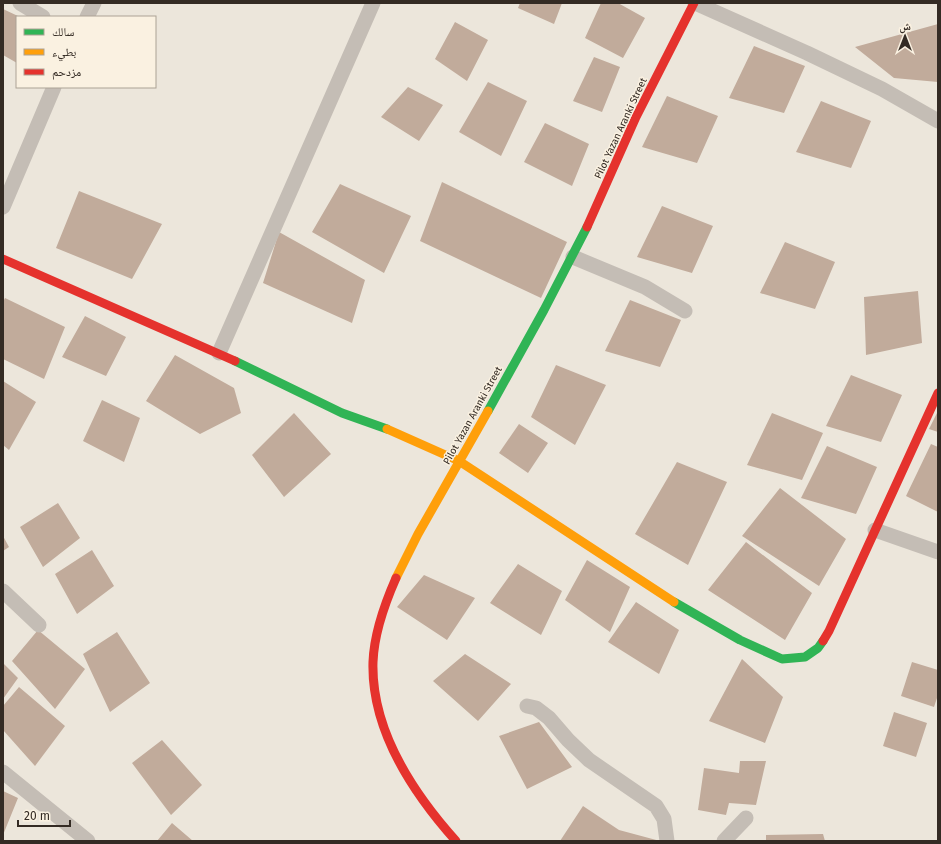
<svg xmlns="http://www.w3.org/2000/svg" width="941" height="844" font-family="'Fira Sans','Noto Naskh Arabic',sans-serif">
<rect width="100%" height="100%" fill="#ece6db"/>
<path fill="#c1ab9b" d="M 520,3 L 562,3 L 554,24 L 518,8 Z
M 601,3 L 618,3 L 645,18 L 623,58 L 585,38 Z
M 3,9 L 20,17 L 17,17 L 17,63 L 3,55 Z
M 455,22 L 488,40 L 467,81 L 435,59 Z
M 938,24 L 938,82 L 894,78 L 855,47 Z
M 754,46 L 805,66 L 784,113 L 729,98 Z
M 594,57 L 620,67 L 602,112 L 573,101 Z
M 488,82 L 527,101 L 501,156 L 459,132 Z
M 408,87 L 443,105 L 419,141 L 381,117 Z
M 667,96 L 718,116 L 697,163 L 642,147 Z
M 821,101 L 871,121 L 851,168 L 796,152 Z
M 545,123 L 589,144 L 572,186 L 524,162 Z
M 442,182 L 567,242 L 541,298 L 420,241 Z
M 340,184 L 411,216 L 384,273 L 312,232 Z
M 79,191 L 162,224 L 132,279 L 56,248 Z
M 662,206 L 713,226 L 692,273 L 637,257 Z
M 279,232 L 365,280 L 352,323 L 263,283 Z
M 785,242 L 835,262 L 815,309 L 760,293 Z
M 918,291 L 922,343 L 866,355 L 864,297 Z
M 5,298 L 65,327 L 44,379 L 3,359 L 3,302 Z
M 630,300 L 681,320 L 660,367 L 605,351 Z
M 85,316 L 126,337 L 106,376 L 62,357 Z
M 175,355 L 234,388 L 241,413 L 200,434 L 146,401 Z
M 556,365 L 606,385 L 575,445 L 531,417 Z
M 851,375 L 902,395 L 881,442 L 826,426 Z
M 3,381 L 36,402 L 9,450 L 3,445 Z
M 102,400 L 140,418 L 124,462 L 83,441 Z
M 938,411 L 938,432 L 929,429 Z
M 294,413 L 331,454 L 284,497 L 252,455 Z
M 772,413 L 823,433 L 802,480 L 747,465 Z
M 519,424 L 548,443 L 528,473 L 499,453 Z
M 931,444 L 938,447 L 938,512 L 906,496 Z
M 827,446 L 877,467 L 856,514 L 801,498 Z
M 677,462 L 727,482 L 688,565 L 635,534 Z
M 780,488 L 846,539 L 819,586 L 742,536 Z
M 58,503 L 80,538 L 43,567 L 20,527 Z
M 3,536 L 9,547 L 3,551 Z
M 746,542 L 812,593 L 785,640 L 708,590 Z
M 92,550 L 114,586 L 77,614 L 55,574 Z
M 587,560 L 630,587 L 610,632 L 565,600 Z
M 518,564 L 562,591 L 541,635 L 490,603 Z
M 424,575 L 475,598 L 447,640 L 397,607 Z
M 636,602 L 679,630 L 659,674 L 608,642 Z
M 38,630 L 85,669 L 55,709 L 12,661 Z
M 117,632 L 150,683 L 110,712 L 83,654 Z
M 465,654 L 511,684 L 478,721 L 433,681 Z
M 742,659 L 783,697 L 765,743 L 709,721 Z
M 912,662 L 938,670 L 938,695 L 934,707 L 901,696 Z
M 3,663 L 18,678 L 3,699 Z
M 19,687 L 65,726 L 35,766 L 3,730 L 3,706 Z
M 894,712 L 927,723 L 916,757 L 883,746 Z
M 539,722 L 572,767 L 527,789 L 499,736 Z
M 162,740 L 202,785 L 171,815 L 132,763 Z
M 740,761 L 766,761 L 756,805 L 729,803 L 726,815 L 698,810 L 704,768 L 739,773 Z
M 3,791 L 18,798 L 3,835 Z
M 583,806 L 619,830 L 660,841 L 560,841 Z
M 172,823 L 193,841 L 157,841 Z
M 823,834 L 825,841 L 766,841 L 766,835 Z"/>
<g fill="none" stroke-linecap="round" stroke-linejoin="round">
<path stroke="#c4bdb5" stroke-width="15" d="M 20,3 L 43,17
M 695,3 L 807,53 L 882,89 L 938,121
M 87,17 L 94,3
M 3,207 L 54,87
M 573,257 L 645,287 L 685,311
M 219,353 L 373,3
M 875,530 L 938,552
M 3,591 L 39,625
M 527,706 L 536,708 L 549,718 L 568,740 L 589,760 L 656,806 L 664,819 L 667,841
M 3,772 L 88,841
M 724,841 L 746,818"/>
<path stroke="#30b455" stroke-width="9" d="M 235,361 L 342,413 L 387,429
M 488,411 L 544,310 L 587,227
M 674,602 L 740,640 L 782,659 L 805,657 L 818,648 L 823,641"/>
<path stroke="#ff9f0a" stroke-width="9" d="M 387,429 L 459,461 L 674,602
M 396,578 L 418,534 L 488,411"/>
<path stroke="#e5322d" stroke-width="9" d="M 587,227 L 636,117 L 694,3
M 3,259 L 235,361
M 396,578 C 385,603 374,634 373,662 C 371,730 413,793 456,841
M 823,641 L 829,631 L 938,393"/>
</g>
<g text-anchor="middle" stroke-width="3" stroke-linejoin="round" paint-order="stroke">
<g font-size="10" fill="#342b24" stroke="#faf1e1">
<text transform="translate(620 128) rotate(-65)" y="4">Pilot Yazan Aranki Street</text>
<text transform="translate(472 415) rotate(-61)" y="4">Pilot Yazan Aranki Street</text>
</g>
</g>
<rect width="941" height="844" fill="none" stroke="#342b24" stroke-width="8"/>
<rect x="16" y="16" width="140" height="72" fill="#faf1e1" stroke="#aba295"/>
<rect x="24" y="29" width="20" height="6" fill="#30b455" stroke="#aba295"/>
<text x="52" y="36" font-size="12" fill="#342b24">سالك</text>
<rect x="24" y="49" width="20" height="6" fill="#ff9f0a" stroke="#aba295"/>
<text x="52" y="56" font-size="12" fill="#342b24">بطيء</text>
<rect x="24" y="69" width="20" height="6" fill="#e5322d" stroke="#aba295"/>
<text x="52" y="76" font-size="12" fill="#342b24">مزدحم</text>
<g transform="translate(905 36)" stroke="#faf1e1" stroke-width="3" paint-order="stroke">
<path d="M0-3L7 15L0 10L-7 15Z" fill="#342b24"/>
<text y="-6" font-size="11" font-weight="bold" text-anchor="middle" fill="#342b24">ش</text>
</g>
<path d="M18 820v6h52v-6" fill="none" stroke="#342b24" stroke-width="2"/>
<text x="24" y="820" font-size="12" fill="#342b24" stroke="#faf1e1" stroke-width="3" paint-order="stroke">20 m</text>
</svg>
